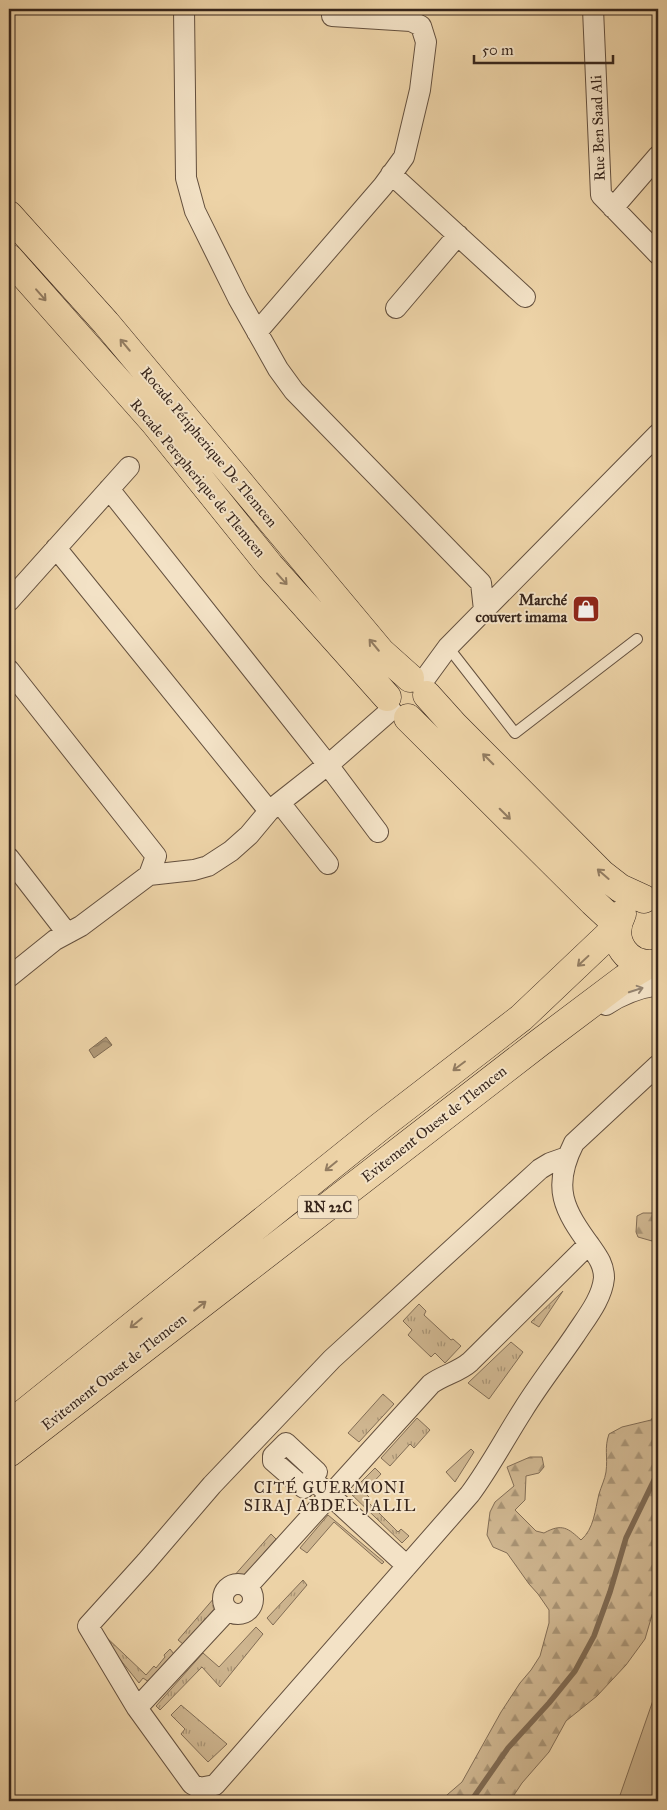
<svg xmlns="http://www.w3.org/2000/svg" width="667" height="1810" font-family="'IM FELL Great Primer',serif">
<defs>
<pattern id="grass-tufts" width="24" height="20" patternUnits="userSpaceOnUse" patternTransform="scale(1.25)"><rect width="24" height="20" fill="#ceb58f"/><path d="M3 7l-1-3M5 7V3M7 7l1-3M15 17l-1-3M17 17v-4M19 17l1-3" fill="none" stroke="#a89374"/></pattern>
<pattern id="forest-firs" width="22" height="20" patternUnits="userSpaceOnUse" patternTransform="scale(1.25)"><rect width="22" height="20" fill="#ceb58f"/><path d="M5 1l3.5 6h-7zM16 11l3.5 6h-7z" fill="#a89374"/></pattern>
<pattern id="water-waves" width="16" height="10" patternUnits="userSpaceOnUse" patternTransform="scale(1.25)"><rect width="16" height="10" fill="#af9877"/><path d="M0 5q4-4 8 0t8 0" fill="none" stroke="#8f7c61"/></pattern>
</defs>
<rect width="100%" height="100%" fill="#edd3a7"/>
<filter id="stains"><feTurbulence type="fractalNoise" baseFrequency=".004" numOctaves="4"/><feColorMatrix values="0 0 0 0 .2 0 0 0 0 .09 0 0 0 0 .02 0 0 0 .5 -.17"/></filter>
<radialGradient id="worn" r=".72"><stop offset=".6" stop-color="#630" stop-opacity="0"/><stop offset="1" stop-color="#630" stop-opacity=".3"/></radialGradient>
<path fill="url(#grass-tufts)" stroke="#826d55" d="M 563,1291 L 539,1327 L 531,1322 Z
M 419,1304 L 426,1311 L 424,1315 L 451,1340 L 453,1339 L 461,1346 L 445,1363 L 435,1353 L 431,1357 L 408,1335 L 412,1330 L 403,1321 Z
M 511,1342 L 523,1352 L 489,1399 L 468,1383 Z
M 383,1394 L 394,1404 L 359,1442 L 348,1433 Z
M 417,1418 L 430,1430 L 414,1448 L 410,1444 L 390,1466 L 381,1458 Z
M 471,1449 L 474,1452 L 455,1482 L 446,1472 Z
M 375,1468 L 381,1474 L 364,1492 L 370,1498 L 367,1501 L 398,1532 L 401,1529 L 409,1536 L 402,1543 L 350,1493 Z
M 328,1515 L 384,1562 L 382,1564 L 334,1522 L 307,1553 L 300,1548 Z
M 271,1534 L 276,1539 L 243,1577 L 233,1577 Z
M 303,1580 L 307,1585 L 273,1625 L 267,1618 Z
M 215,1597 L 216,1607 L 183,1644 L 178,1640 Z
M 256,1627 L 263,1634 L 220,1687 L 202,1667 L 160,1710 L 156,1706 L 203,1653 L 219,1667 Z
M 104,1635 L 146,1675 L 154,1666 L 156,1668 L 165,1657 L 164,1655 L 170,1649 L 174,1654 L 149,1682 L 143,1678 L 139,1683 L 102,1637 Z
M 181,1705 L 227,1744 L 208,1762 L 181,1734 L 185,1729 L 171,1715 Z"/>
<path fill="url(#forest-firs)" stroke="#826d55" d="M 643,1213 L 654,1213 L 658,1216 L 658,1236 L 652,1241 L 638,1237 L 636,1232 L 637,1216 Z
M 658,1409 L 658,1584 L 655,1605 L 645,1639 L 626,1665 L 597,1696 L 566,1721 L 549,1752 L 522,1783 L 510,1801 L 440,1801 L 462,1782 L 501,1712 L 520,1683 L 531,1670 L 540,1656 L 549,1623 L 549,1610 L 538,1594 L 529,1584 L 507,1553 L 493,1547 L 487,1535 L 490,1512 L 495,1502 L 514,1486 L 507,1467 L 530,1457 L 542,1457 L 544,1467 L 539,1473 L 526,1476 L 525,1500 L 515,1510 L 536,1531 L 544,1533 C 562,1523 568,1528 581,1540 C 594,1529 595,1510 599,1494 C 601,1487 605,1479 606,1472 C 608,1457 604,1448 609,1434 L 622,1427 L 651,1420 Z"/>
<path fill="#ceb58f" stroke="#826d55" d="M 658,1686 L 658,1801 L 618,1801 Z"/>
<path fill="url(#water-waves)" stroke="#7f6a52" d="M 106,1037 L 112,1045 L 94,1058 L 89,1050 Z"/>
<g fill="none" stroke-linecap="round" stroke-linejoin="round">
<path stroke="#7f6a52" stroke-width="5.5" d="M 471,1801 L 508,1748 L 549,1703 L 575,1671 L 594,1636 L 610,1592 L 626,1538 L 658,1472"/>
<g stroke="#64503e" stroke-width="12">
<path id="service" d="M 448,647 L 515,733 L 637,639"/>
</g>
<g stroke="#64503e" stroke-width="22">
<path id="minor" d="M 184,9 L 186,178 L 195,211 L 238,298 L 278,369 L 294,391 L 481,583 L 484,610
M 593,9 L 601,195 L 658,254
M 391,174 L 525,297
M 613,208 L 658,156
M 396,308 L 458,235
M 257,332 L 383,186 L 404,157 L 420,90 L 426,42 L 421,26 L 411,21 L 332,16
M 109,489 L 328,765 L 378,832
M 56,548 L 269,811
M 9,601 L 129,467
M 9,670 L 156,856 L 149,875
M 421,684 L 448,647 L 658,434
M 280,803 L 328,864
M 9,858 L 67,933
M 9,977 L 55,940 L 81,926 L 149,875 L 194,870 L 208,866 L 231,851 L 249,835 L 269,811 L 335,759 L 391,710
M 606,1005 C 622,994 639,988 658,985
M 567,1157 L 550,1163 L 540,1169 L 332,1359 L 212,1485 L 146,1562 L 88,1626 L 137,1708 L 192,1784 L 199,1788 L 215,1785 L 470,1494 C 490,1467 505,1438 523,1410 C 539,1384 558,1360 575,1335 C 586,1318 602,1299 604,1278 C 604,1265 598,1257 591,1247 C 564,1210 551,1188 574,1143 L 658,1065
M 286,1443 L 317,1472 L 304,1488 L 273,1461 L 273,1456 Z
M 321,1487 L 407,1566
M223 1599a15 15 0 1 1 30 0a15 15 0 1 1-30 0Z
M 247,1587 L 431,1384 C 443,1375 459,1372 470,1362 L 589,1244
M 137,1708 L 228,1610"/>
</g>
<g stroke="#37251b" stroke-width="29">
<path id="trunk" d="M 9,215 L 106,323 L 381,652 L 410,678
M 9,258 L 154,422 L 270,566 L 387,697
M 427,695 L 454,725 L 602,874 L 620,888 L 644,899
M 408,718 L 593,902 L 607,915 L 618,923
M 622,914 C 608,941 628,969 658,963
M 9,1425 L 381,1126 L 521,1018 L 617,927
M 9,1453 L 539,1043 L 624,979 L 649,964"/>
</g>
<use href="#service" stroke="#f3e2c6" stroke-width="10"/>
<use href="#minor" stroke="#f3e2c6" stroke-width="20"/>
<use href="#trunk" stroke="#edd3a7" stroke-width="28"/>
</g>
<defs><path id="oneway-shaft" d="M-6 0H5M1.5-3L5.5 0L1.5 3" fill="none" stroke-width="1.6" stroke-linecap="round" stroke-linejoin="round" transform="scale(1.25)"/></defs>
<g stroke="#927c61">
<use href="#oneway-shaft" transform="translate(41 295) rotate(49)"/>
<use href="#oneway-shaft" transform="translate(125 345) rotate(-130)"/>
<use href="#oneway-shaft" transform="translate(282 579) rotate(48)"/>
<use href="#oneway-shaft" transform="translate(374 645) rotate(-130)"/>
<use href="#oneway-shaft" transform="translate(488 759) rotate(-135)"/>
<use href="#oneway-shaft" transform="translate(505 814) rotate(45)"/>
<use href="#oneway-shaft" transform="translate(603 874) rotate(-139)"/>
<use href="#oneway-shaft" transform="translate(583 961) rotate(137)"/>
<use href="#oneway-shaft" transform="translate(459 1066) rotate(143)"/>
<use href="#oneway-shaft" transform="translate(331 1166) rotate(141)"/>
<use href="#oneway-shaft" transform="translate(200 1306) rotate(-38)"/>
<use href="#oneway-shaft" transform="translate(136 1323) rotate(141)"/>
</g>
<use stroke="#958470" href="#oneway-shaft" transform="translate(636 990) rotate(-18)"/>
<defs>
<g id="shop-square" transform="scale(1.4375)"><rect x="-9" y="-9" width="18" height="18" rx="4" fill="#8f2418" stroke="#f3e2c6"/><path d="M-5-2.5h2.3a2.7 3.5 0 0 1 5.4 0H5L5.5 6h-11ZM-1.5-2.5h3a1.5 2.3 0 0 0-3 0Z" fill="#fff"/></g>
</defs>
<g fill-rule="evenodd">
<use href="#shop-square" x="586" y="609"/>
</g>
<g text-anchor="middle" stroke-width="4" stroke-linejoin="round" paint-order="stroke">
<rect fill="#f3e2c6" stroke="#6f5e4e" stroke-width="1" x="298" y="1195.5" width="60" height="23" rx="4"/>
<g font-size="14" font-weight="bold" fill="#37251b">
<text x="328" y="1212">RN 22C</text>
</g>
<g font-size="15" fill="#37251b" stroke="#f3e2c6">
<text transform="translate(598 128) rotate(-92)" y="5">Rue Ben Saad Ali</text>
<text transform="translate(209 447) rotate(50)" y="5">Rocade Péripherique De Tlemcen</text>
<text transform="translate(198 478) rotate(50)" y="5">Rocade Perepherique de Tlemcen</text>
<text transform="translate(434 1124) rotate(-38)" y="5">Evitement Ouest de Tlemcen</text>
<text transform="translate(114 1372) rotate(-38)" y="5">Evitement Ouest de Tlemcen</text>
</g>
<g font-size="15" font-weight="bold" fill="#37251b" stroke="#f3e2c6" text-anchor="end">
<text x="567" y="605">Marché<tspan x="567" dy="17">couvert imama</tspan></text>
</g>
<g font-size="16" letter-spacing="1" fill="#37251b" stroke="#f3e2c6">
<text x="330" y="1493">CITÉ GUERMONI<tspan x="330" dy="18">SIRAJ ABDEL JALIL</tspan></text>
</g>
</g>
<rect width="667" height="1810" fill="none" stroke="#edd3a7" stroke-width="30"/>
<rect x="10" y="10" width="647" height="1790" fill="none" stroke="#37251b" stroke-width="2.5"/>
<rect x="15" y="15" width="637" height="1780" fill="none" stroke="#37251b"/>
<path d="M474 55v8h139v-8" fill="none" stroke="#37251b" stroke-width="2.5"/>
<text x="482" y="55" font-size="15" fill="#37251b" stroke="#f3e2c6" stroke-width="4" paint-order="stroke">50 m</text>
<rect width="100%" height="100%" filter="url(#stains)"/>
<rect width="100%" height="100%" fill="url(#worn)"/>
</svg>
